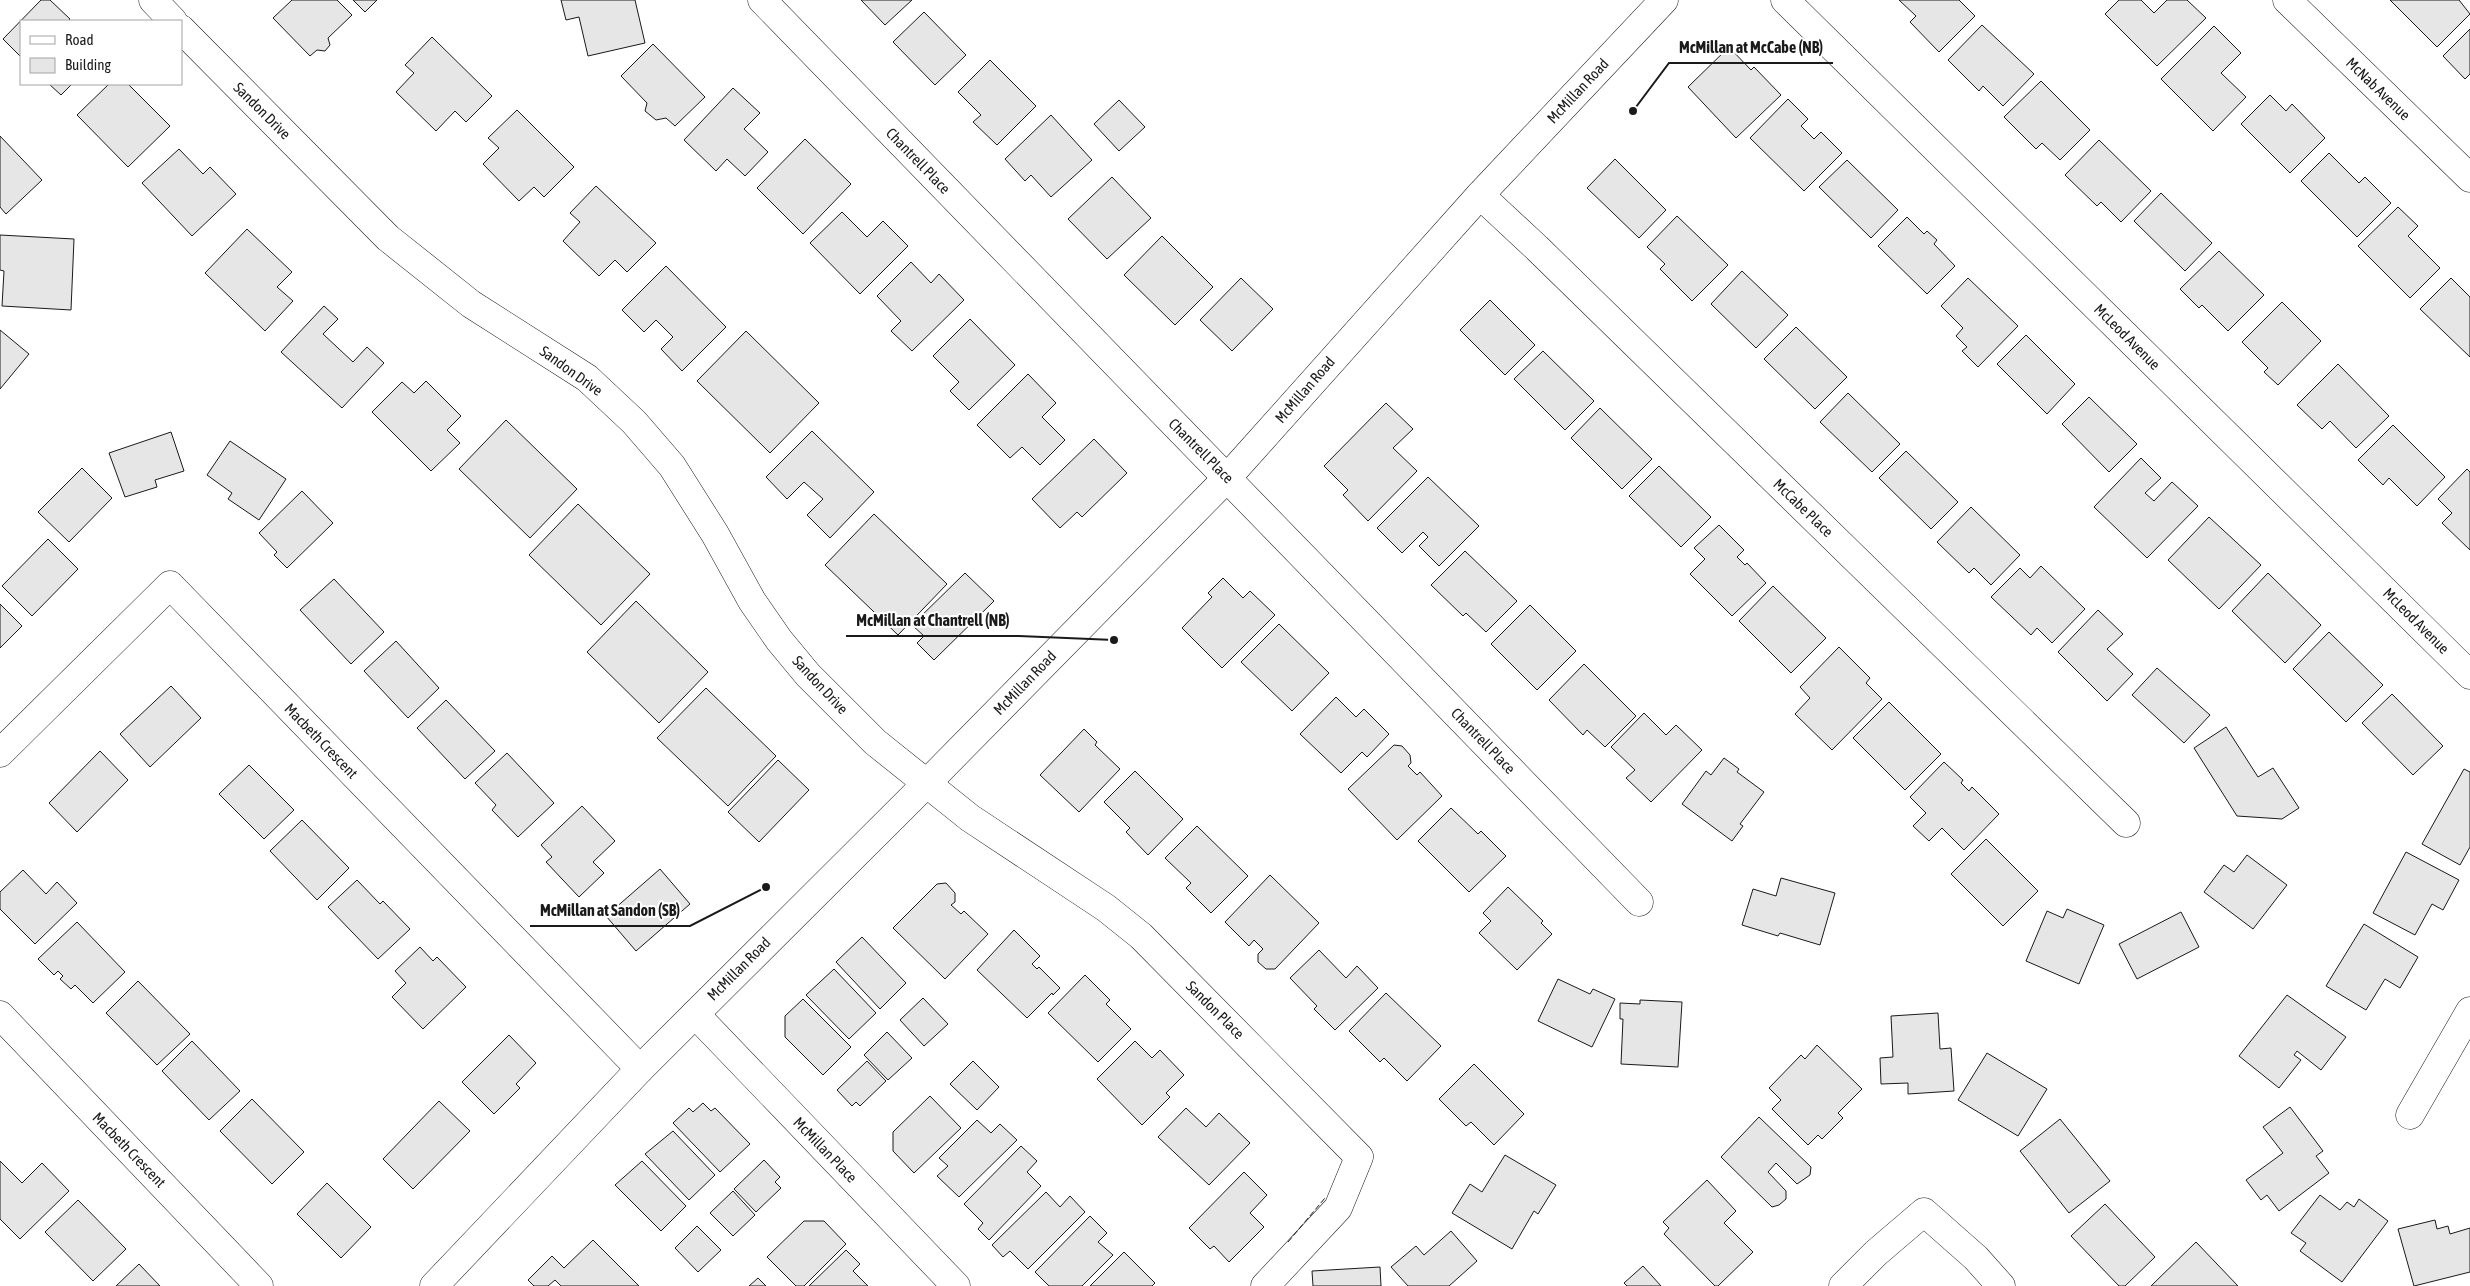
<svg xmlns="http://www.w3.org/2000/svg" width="2470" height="1286" font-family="'Asap Condensed',sans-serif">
<rect width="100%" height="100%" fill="#fff"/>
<path fill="#e6e6e6" stroke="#1a1a1a" d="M 41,0 L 50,0 L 70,19 L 68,21 L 21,21 L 21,57 L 3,39 Z
M 292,0 L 337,0 L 352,15 L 328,38 L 330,45 L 325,51 L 317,50 L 310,56 L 273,18 Z
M 353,0 L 377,0 L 365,12 Z
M 561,0 L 635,0 L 645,43 L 588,56 L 579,17 L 566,20 Z
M 861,0 L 912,0 L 885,25 Z
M 1899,0 L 1959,0 L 1975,16 L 1939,52 L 1910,22 L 1916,16 Z
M 2119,0 L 2141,0 L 2154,13 L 2167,0 L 2187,0 L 2206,18 L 2157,66 L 2105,14 Z
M 2390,0 L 2459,0 L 2470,14 L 2437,47 Z
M 924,12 L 966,55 L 935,85 L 893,42 Z
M 1982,25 L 2034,74 L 2003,106 L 1983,86 L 1979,91 L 1948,60 Z
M 2214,26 L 2241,53 L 2221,73 L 2246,97 L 2213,131 L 2161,79 Z
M 2470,29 L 2470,74 L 2465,79 L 2443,56 Z
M 432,37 L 492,96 L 466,122 L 455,111 L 436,131 L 396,92 L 414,73 L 405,65 Z
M 653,44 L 705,97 L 675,126 L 666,118 L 656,120 L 645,111 L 647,103 L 621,76 Z
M 1729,47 L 1751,70 L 1754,67 L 1781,95 L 1736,138 L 1688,87 Z
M 990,60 L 1036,106 L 997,145 L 973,122 L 981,115 L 958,92 Z
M 2041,81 L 2090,130 L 2060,160 L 2042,143 L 2036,149 L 2004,117 Z
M 49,84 L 72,84 L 61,95 Z
M 109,84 L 128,84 L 170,126 L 128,167 L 77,115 Z
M 733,88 L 760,113 L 744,129 L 768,152 L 745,176 L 727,159 L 716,171 L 684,140 Z
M 2270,95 L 2286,111 L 2292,104 L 2325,138 L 2290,173 L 2241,124 Z
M 1788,99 L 1808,119 L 1801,126 L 1814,139 L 1821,132 L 1842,153 L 1804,191 L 1750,138 Z
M 1119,100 L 1145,127 L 1119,151 L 1094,124 Z
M 517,110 L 574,167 L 544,197 L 534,187 L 519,201 L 483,164 L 499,148 L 488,138 Z
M 1051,115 L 1092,160 L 1051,197 L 1031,175 L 1025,181 L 1005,159 Z
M 0,136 L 42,180 L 6,214 L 0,207 Z
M 805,139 L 851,184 L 803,234 L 757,188 Z
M 2099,140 L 2151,191 L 2121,222 L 2101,202 L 2097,206 L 2065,175 Z
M 179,149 L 203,174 L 210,167 L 236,194 L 192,236 L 142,183 Z
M 2329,153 L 2359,183 L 2365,177 L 2391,203 L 2357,237 L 2301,181 Z
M 1615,159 L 1666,210 L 1639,238 L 1587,188 Z
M 1847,160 L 1898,210 L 1871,238 L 1819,187 Z
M 1112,177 L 1151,218 L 1107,259 L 1068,219 Z
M 596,186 L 656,243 L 627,272 L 615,260 L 599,276 L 563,241 L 580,222 L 570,213 Z
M 2161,193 L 2212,243 L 2185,271 L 2134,221 Z
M 2398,207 L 2418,226 L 2408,236 L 2440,268 L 2410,298 L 2358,246 Z
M 842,212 L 867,237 L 883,221 L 908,246 L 860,294 L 810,243 Z
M 1677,216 L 1728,265 L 1692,301 L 1660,269 L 1665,264 L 1647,247 Z
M 1907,217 L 1924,234 L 1927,231 L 1937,240 L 1934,244 L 1955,266 L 1927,294 L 1878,246 Z
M 247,229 L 292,272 L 277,287 L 293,301 L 265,331 L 205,273 Z
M 0,235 L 74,239 L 71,310 L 2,306 L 4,271 L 0,270 Z
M 1162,236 L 1213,287 L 1175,325 L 1124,275 Z
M 2219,251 L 2264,295 L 2228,331 L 2202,305 L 2199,308 L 2180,289 Z
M 911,262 L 931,283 L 939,274 L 964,300 L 912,351 L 891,331 L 901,321 L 877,296 Z
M 666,266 L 726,327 L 682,371 L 661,349 L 673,337 L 656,320 L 644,332 L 622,310 Z
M 1742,271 L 1788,315 L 1756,348 L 1711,304 Z
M 1241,278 L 1273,309 L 1232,351 L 1200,320 Z
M 1968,278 L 2018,326 L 1978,367 L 1962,351 L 1967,347 L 1956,336 L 1963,328 L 1941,306 Z
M 2451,278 L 2470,297 L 2470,357 L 2420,309 Z
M 1490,300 L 1535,345 L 1505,375 L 1460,330 Z
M 2282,302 L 2321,341 L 2278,385 L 2264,372 L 2268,368 L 2242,342 Z
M 324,306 L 338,319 L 323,334 L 353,362 L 367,347 L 384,363 L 342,408 L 281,352 Z
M 970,319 L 1015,365 L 969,410 L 950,391 L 959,382 L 933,356 Z
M 1796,327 L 1847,377 L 1815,409 L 1764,359 Z
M 0,330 L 29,354 L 0,389 Z
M 746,331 L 819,403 L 770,453 L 697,381 Z
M 2026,335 L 2075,384 L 2047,414 L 1997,364 Z
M 1543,351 L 1594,401 L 1565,430 L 1514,379 Z
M 2338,364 L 2389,416 L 2356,448 L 2330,421 L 2322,429 L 2297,405 Z
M 1028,374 L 1056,403 L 1042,417 L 1065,440 L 1040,465 L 1022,447 L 1010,458 L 977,425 Z
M 426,381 L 461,416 L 447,430 L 460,443 L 431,471 L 372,412 L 402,382 L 414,393 Z
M 1848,393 L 1900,444 L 1872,472 L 1820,422 Z
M 2089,397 L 2137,444 L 2109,472 L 2062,424 Z
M 1386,403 L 1413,429 L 1393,448 L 1417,471 L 1368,521 L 1343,495 L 1348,490 L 1324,466 Z
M 1600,408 L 1652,459 L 1622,489 L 1571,438 Z
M 506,420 L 577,489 L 530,538 L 459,469 Z
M 2393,425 L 2445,477 L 2417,506 L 2389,478 L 2383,485 L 2358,460 Z
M 812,431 L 874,492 L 830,538 L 807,515 L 823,499 L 804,482 L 787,499 L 766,477 Z
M 171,432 L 184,471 L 155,480 L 157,487 L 125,497 L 109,453 Z
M 1094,439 L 1127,473 L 1082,517 L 1077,512 L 1060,528 L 1032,499 Z
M 230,441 L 286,479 L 259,520 L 228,499 L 232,493 L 207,475 Z
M 1906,451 L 1958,502 L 1931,529 L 1879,478 Z
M 2141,458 L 2161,478 L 2145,493 L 2154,501 L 2172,482 L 2198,506 L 2147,558 L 2094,507 Z
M 1659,466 L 1711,517 L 1681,547 L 1629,496 Z
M 82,468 L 112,498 L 69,542 L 38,512 Z
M 2467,469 L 2470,472 L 2470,550 L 2442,523 L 2452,513 L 2438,499 Z
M 1428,477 L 1479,526 L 1439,566 L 1419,546 L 1428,537 L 1423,532 L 1402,553 L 1377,528 Z
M 302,491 L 333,523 L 287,568 L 274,555 L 277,552 L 259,533 Z
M 578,504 L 650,574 L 601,625 L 529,555 Z
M 1971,507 L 2020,555 L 1991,585 L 1974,568 L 1969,573 L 1937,542 Z
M 874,514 L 947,584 L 898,635 L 825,565 Z
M 2209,517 L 2261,565 L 2219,609 L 2168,560 Z
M 1719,525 L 1744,550 L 1737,557 L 1745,565 L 1747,563 L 1766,583 L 1732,616 L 1690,574 L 1705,559 L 1694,548 Z
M 48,539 L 78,569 L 32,616 L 2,586 Z
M 1465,551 L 1517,601 L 1486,632 L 1466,613 L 1463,616 L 1431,585 Z
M 2041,566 L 2085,609 L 2052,643 L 2037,628 L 2031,635 L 1991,597 L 2020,568 L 2030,578 Z
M 965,573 L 994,601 L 934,660 L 917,643 L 924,636 L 912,625 Z
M 2268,573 L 2321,625 L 2285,663 L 2232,611 Z
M 1223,578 L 1243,598 L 1250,591 L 1275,615 L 1222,668 L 1182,628 L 1212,597 L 1208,593 Z
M 334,579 L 384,632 L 351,664 L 300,610 Z
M 1773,586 L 1826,638 L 1791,673 L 1739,621 Z
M 636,601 L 708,672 L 659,723 L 587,652 Z
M 0,604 L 22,626 L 0,648 Z
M 1530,605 L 1576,651 L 1537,690 L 1491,644 Z
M 2098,610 L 2123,634 L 2107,649 L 2133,674 L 2107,701 L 2058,652 Z
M 1279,624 L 1329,673 L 1292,711 L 1241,662 Z
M 2329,632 L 2383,685 L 2346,722 L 2293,669 Z
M 396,641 L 439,688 L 408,718 L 364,671 Z
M 1839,647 L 1870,678 L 1866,683 L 1882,699 L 1832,750 L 1795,714 L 1810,698 L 1800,687 Z
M 1584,664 L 1636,716 L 1605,747 L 1587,730 L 1583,735 L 1549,700 Z
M 2157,668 L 2210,715 L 2184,743 L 2132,695 Z
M 171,686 L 201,718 L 150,767 L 120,734 Z
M 706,688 L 776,756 L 728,806 L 657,738 Z
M 2392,694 L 2443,746 L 2413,775 L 2362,723 Z
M 1336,697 L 1356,717 L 1364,709 L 1389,734 L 1367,757 L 1362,752 L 1341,773 L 1300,734 Z
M 446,700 L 495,751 L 465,779 L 417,728 Z
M 1889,702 L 1941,754 L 1905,790 L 1853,738 Z
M 1644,713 L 1666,735 L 1676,725 L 1702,750 L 1651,802 L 1626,778 L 1635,770 L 1611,747 Z
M 2226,727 L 2258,777 L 2273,768 L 2299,808 L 2282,819 L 2237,816 L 2194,748 Z
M 1084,729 L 1097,742 L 1095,745 L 1120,769 L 1079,812 L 1040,775 Z
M 1394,745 L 1402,746 L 1410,755 L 1411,763 L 1408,766 L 1417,775 L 1420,772 L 1442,796 L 1397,840 L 1348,789 Z
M 100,751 L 128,780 L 77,832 L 49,803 Z
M 507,753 L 554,803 L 518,837 L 492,810 L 496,805 L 475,783 Z
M 1724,758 L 1739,769 L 1737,772 L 1764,792 L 1740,824 L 1743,826 L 1732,841 L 1682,804 L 1706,771 L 1711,775 Z
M 778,760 L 809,790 L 759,842 L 728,812 Z
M 1944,762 L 1963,780 L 1961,783 L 1969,791 L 1972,787 L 1999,814 L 1964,850 L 1942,828 L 1929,841 L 1913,826 L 1926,813 L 1910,797 Z
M 249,765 L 294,810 L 264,839 L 219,794 Z
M 2464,769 L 2470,772 L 2470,847 L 2460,865 L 2422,844 Z
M 1135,771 L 1183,819 L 1148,855 L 1126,832 L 1130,828 L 1104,802 Z
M 582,806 L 615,841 L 593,862 L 604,873 L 579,897 L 546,862 L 552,857 L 541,845 Z
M 1451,808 L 1478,834 L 1481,831 L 1506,856 L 1469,892 L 1418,841 Z
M 302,820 L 349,868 L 317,900 L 270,851 Z
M 1197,826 L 1248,876 L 1211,913 L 1186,888 L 1191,883 L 1165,858 Z
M 1986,839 L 2038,891 L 2003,926 L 1951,874 Z
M 2406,852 L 2459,880 L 2443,910 L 2432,904 L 2415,935 L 2373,913 Z
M 2247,855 L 2287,885 L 2253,929 L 2204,892 L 2224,865 L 2234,872 Z
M 660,869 L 690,904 L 636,951 L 606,916 Z
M 23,870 L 46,894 L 57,882 L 77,903 L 35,944 L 0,909 L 0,892 Z
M 1270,875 L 1319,923 L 1275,969 L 1266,969 L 1258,962 L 1258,954 L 1263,949 L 1254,940 L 1249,946 L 1225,922 Z
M 1781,878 L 1835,893 L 1820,945 L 1780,933 L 1778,936 L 1742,925 L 1753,889 L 1776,896 Z
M 357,880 L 380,904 L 383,901 L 410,929 L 378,959 L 328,907 Z
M 946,883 L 955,893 L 955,902 L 951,905 L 961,914 L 964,911 L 988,934 L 945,979 L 893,928 L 937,884 Z
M 1508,887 L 1543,921 L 1541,923 L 1552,934 L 1517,970 L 1479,933 L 1491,921 L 1483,913 Z
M 2067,909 L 2104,925 L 2079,984 L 2026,961 L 2047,911 L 2063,918 Z
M 2181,912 L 2199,947 L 2137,979 L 2119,944 Z
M 77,922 L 125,972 L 93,1003 L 75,985 L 71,989 L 60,979 L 63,976 L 58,971 L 54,975 L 38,959 Z
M 2364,924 L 2418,957 L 2400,988 L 2385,979 L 2366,1010 L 2326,986 Z
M 1014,930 L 1040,956 L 1032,964 L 1037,969 L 1039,967 L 1060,988 L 1053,995 L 1052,993 L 1027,1018 L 977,970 Z
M 862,937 L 906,983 L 880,1009 L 836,962 Z
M 420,947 L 433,961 L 437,957 L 466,987 L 423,1029 L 392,997 L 406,983 L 395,971 Z
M 1319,950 L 1346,978 L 1357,966 L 1378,988 L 1335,1030 L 1314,1009 L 1317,1006 L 1290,978 Z
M 834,969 L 876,1013 L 849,1039 L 806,995 Z
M 1085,975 L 1110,1000 L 1106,1004 L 1131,1029 L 1098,1062 L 1048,1013 Z
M 1558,979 L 1590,994 L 1593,989 L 1615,999 L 1592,1047 L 1538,1021 Z
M 138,981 L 190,1034 L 157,1065 L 106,1013 Z
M 1386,993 L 1441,1046 L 1407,1081 L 1384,1058 L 1380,1062 L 1349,1031 Z
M 2287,995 L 2346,1037 L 2321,1070 L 2297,1051 L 2294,1055 L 2301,1060 L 2279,1088 L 2239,1056 Z
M 923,998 L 948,1024 L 924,1046 L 900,1020 Z
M 803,999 L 851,1047 L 823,1075 L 785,1037 L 785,1016 Z
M 1640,1000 L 1682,1002 L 1678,1067 L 1621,1064 L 1623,1019 L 1620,1019 L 1620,1003 L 1640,1004 Z
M 1938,1013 L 1940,1049 L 1951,1048 L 1954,1091 L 1908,1094 L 1908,1083 L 1881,1084 L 1880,1058 L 1893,1057 L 1891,1016 Z
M 887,1032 L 912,1058 L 888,1080 L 864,1055 Z
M 509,1035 L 536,1063 L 516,1084 L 520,1088 L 494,1114 L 462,1082 Z
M 192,1041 L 240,1091 L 209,1120 L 162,1071 Z
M 1135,1041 L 1152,1058 L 1160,1050 L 1184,1075 L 1166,1093 L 1170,1097 L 1142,1125 L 1097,1079 Z
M 1817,1045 L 1862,1089 L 1838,1113 L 1843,1118 L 1822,1139 L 1818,1135 L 1808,1145 L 1772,1109 L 1781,1100 L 1769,1088 L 1801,1055 L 1805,1059 Z
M 1987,1053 L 2047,1089 L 2018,1136 L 1958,1100 Z
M 867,1061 L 886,1081 L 860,1106 L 856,1102 L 852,1106 L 837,1090 Z
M 973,1061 L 999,1087 L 977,1110 L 950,1084 Z
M 1474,1064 L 1524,1114 L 1494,1145 L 1471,1122 L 1466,1126 L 1439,1099 Z
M 930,1096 L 961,1128 L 914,1173 L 893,1151 L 893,1132 Z
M 252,1099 L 304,1152 L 272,1184 L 220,1131 Z
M 439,1101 L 470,1131 L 413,1189 L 383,1159 Z
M 703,1103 L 711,1111 L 715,1108 L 750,1144 L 720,1172 L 673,1123 L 689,1108 L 693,1112 Z
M 2290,1107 L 2323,1151 L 2316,1156 L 2329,1173 L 2279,1211 L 2267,1195 L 2261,1200 L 2246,1180 L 2283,1153 L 2263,1127 Z
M 1186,1108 L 1206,1127 L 1219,1113 L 1250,1143 L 1209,1185 L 1158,1137 Z
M 1759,1117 L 1811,1167 L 1810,1175 L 1797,1184 L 1776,1163 L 1768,1172 L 1786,1191 L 1786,1199 L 1779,1205 L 1772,1207 L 1721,1157 Z
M 2060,1119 L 2110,1181 L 2069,1213 L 2020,1151 Z
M 977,1120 L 991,1133 L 1000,1124 L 1017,1140 L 959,1197 L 937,1176 L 948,1166 L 939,1158 Z
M 673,1131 L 715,1175 L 689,1200 L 645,1154 Z
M 1021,1146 L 1037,1161 L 1027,1172 L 1041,1186 L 989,1240 L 978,1229 L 983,1223 L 964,1204 Z
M 1505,1155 L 1556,1185 L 1538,1214 L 1534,1211 L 1512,1249 L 1452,1213 L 1470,1184 L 1482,1192 Z
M 764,1160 L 780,1177 L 775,1182 L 781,1188 L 756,1212 L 734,1189 Z
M 0,1161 L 22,1183 L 42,1163 L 69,1191 L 20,1239 L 0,1219 Z
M 642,1161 L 686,1206 L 661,1231 L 615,1185 Z
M 1244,1172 L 1267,1195 L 1250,1213 L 1264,1227 L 1229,1262 L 1214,1246 L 1210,1249 L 1189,1228 Z
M 1707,1180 L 1736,1211 L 1724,1223 L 1753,1252 L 1718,1286 L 1715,1286 L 1664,1234 L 1669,1228 L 1663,1222 Z
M 327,1183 L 371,1227 L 341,1258 L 297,1214 Z
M 733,1191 L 755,1215 L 733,1236 L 710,1213 Z
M 1046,1192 L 1060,1207 L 1070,1196 L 1085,1212 L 1028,1269 L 1010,1251 L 1003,1257 L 992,1245 Z
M 2320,1195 L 2340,1210 L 2347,1202 L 2354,1207 L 2359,1199 L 2388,1221 L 2342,1282 L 2300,1251 L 2306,1243 L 2291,1233 Z
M 78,1200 L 126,1249 L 93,1281 L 45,1232 Z
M 2105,1204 L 2155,1257 L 2125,1286 L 2119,1286 L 2071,1236 Z
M 1090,1216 L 1107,1233 L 1098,1242 L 1113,1255 L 1082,1286 L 1049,1286 L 1035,1272 Z
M 2435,1220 L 2437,1229 L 2448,1226 L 2450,1234 L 2470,1228 L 2470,1272 L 2414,1286 L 2398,1229 Z
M 804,1221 L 824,1221 L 846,1244 L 804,1286 L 796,1286 L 767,1257 Z
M 697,1226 L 721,1250 L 698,1272 L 675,1248 Z
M 1451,1231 L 1477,1261 L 1449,1286 L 1408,1286 L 1391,1267 L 1416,1246 L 1424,1255 Z
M 593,1240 L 639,1286 L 561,1286 L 555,1280 L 548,1286 L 534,1286 L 528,1280 L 552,1256 L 564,1268 Z
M 2196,1242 L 2238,1286 L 2151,1286 Z
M 846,1250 L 860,1264 L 853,1271 L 868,1286 L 809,1286 Z
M 1124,1252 L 1155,1283 L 1152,1286 L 1090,1286 Z
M 139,1264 L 160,1286 L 116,1286 Z
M 1643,1266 L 1661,1286 L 1627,1286 L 1624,1283 Z
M 1380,1267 L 1381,1286 L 1313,1286 L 1312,1271 Z
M 758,1278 L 766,1286 L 749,1286 Z"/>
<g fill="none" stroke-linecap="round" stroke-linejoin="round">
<g stroke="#1a1a1a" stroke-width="29">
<path id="minor" d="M 153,0 L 173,21
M 762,0 L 1639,902
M 1785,0 L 2470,675
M 2287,0 L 2470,178
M 181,29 L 388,238 L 471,304 L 587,378 L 634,422 L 672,466 L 715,534 L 752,601 L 779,640 L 808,675 L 875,742 L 970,818 L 1106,908 L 1141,936 L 1359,1157 L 1338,1208 L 1265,1286
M 1480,195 L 1537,248 L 2126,823
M 0,753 L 170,585 L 640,1069
M 695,1014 L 956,1286
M 0,1015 L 259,1286
M 2410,1115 L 2470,1011
M 1843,1286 L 1876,1253 L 1924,1212 L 1976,1258 L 2001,1286"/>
</g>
<g stroke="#1a1a1a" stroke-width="29">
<path id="secondary" d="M 434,1286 L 640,1069 L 926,784 L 1227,478 L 1480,195 L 1664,0"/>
</g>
<use href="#minor" stroke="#fff" stroke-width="28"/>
<use href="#secondary" stroke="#fff" stroke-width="28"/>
<path stroke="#1a1a1a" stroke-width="1" stroke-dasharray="6 2.5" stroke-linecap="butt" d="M 1288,1242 L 1325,1198"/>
</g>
<g text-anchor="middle" stroke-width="4" stroke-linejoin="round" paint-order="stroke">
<g font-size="15" fill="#1a1a1a" stroke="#fff">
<text transform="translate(2378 89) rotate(44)" y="5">McNab Avenue</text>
<text transform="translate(1578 91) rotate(-47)" y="5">McMillan Road</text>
<text transform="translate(262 111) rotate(45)" y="5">Sandon Drive</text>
<text transform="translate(918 161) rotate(46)" y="5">Chantrell Place</text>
<text transform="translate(2127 337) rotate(45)" y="5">McLeod Avenue</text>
<text transform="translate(571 371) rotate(36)" y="5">Sandon Drive</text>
<text transform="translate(1305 390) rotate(-49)" y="5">McMillan Road</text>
<text transform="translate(1201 451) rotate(45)" y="5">Chantrell Place</text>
<text transform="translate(1803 508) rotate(44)" y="5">McCabe Place</text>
<text transform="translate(2416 621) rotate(45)" y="5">McLeod Avenue</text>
<text transform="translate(1025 683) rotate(-46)" y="5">McMillan Road</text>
<text transform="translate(820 685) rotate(47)" y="5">Sandon Drive</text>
<text transform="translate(321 741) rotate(46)" y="5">Macbeth Crescent</text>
<text transform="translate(1483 741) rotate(46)" y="5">Chantrell Place</text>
<text transform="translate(739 969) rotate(-45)" y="5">McMillan Road</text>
<text transform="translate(1215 1010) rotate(45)" y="5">Sandon Place</text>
<text transform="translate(129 1150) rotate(46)" y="5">Macbeth Crescent</text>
<text transform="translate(825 1150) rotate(46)" y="5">McMillan Place</text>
</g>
</g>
<path fill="none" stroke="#1a1a1a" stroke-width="2" d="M1633 111L1669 63H1833M1114 640L1019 636H846M766 887L690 926H530"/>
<g fill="#1a1a1a" stroke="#fff" stroke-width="2">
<circle cx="1633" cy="111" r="5"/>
<circle cx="1114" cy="640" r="5"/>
<circle cx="766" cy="887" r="5"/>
</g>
<g font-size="16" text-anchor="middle" font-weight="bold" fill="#1a1a1a" stroke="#fff" stroke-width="4" stroke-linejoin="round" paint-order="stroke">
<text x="1751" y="53">McMillan at McCabe (NB)</text>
<text x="933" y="626">McMillan at Chantrell (NB)</text>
<text x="610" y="916">McMillan at Sandon (SB)</text>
</g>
<rect x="20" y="20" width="162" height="65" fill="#ffffff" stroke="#a3a3a3"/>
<rect x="30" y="36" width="25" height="8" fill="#ffffff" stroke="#a3a3a3"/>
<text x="65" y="45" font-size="15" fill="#1a1a1a">Road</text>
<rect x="30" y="58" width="25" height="15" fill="#e6e6e6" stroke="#a3a3a3"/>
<text x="65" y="70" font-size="15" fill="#1a1a1a">Building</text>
</svg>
